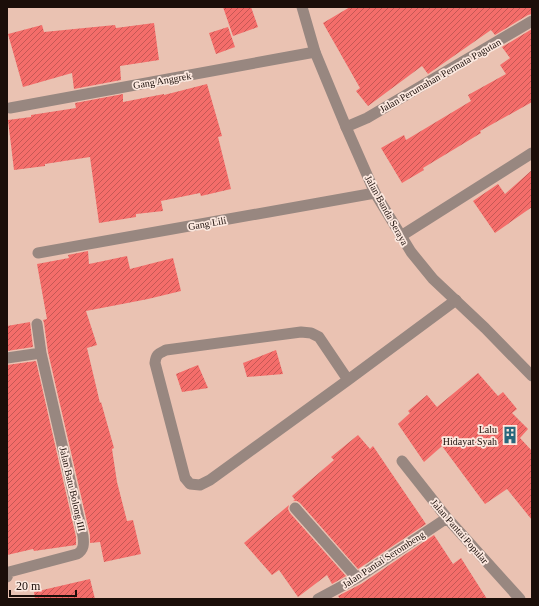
<svg xmlns="http://www.w3.org/2000/svg" width="539" height="606" font-family="Georgia,serif">
<defs>
<pattern id="building-hatch" width="6" height="6" patternUnits="userSpaceOnUse"><rect width="6" height="6" fill="#f46d6a"/><path d="M-1 1l2-2M0 6l6-6M5 7l2-2" fill="none" stroke="#c55855"/></pattern>
</defs>
<rect width="100%" height="100%" fill="#eac2b2"/>
<path fill="url(#building-hatch)" d="M 223,7 L 251,7 L 258,27 L 233,36 Z
M 350,7 L 532,7 L 532,14 L 528,15 L 495,35 L 491,30 L 428,74 L 422,66 L 368,106 L 356,91 L 360,88 L 323,23 Z
M 154,23 L 159,60 L 120,66 L 121,80 L 74,89 L 72,73 L 23,87 L 8,34 L 42,25 L 44,32 L 115,25 L 116,28 Z
M 228,27 L 235,47 L 216,54 L 209,33 Z
M 532,29 L 532,102 L 480,131 L 481,133 L 423,168 L 424,170 L 402,183 L 381,148 L 404,135 L 406,140 L 471,101 L 468,95 L 506,74 L 500,65 L 510,58 L 502,47 Z
M 207,84 L 222,136 L 218,137 L 231,189 L 201,196 L 200,193 L 161,201 L 163,211 L 136,214 L 136,217 L 99,223 L 90,157 L 45,164 L 45,166 L 14,170 L 8,120 L 31,117 L 31,115 L 76,108 L 75,103 L 123,94 L 123,102 L 164,94 L 164,95 Z
M 532,170 L 532,207 L 495,233 L 473,201 L 498,184 L 505,194 Z
M 88,251 L 89,264 L 127,256 L 130,269 L 173,258 L 181,291 L 148,299 L 86,311 L 97,345 L 87,348 L 100,403 L 101,402 L 114,448 L 112,449 L 117,482 L 127,521 L 133,520 L 141,554 L 104,562 L 100,542 L 90,543 L 90,535 L 48,352 L 44,323 L 43,320 L 47,319 L 37,264 L 69,258 L 68,255 Z
M 30,322 L 33,347 L 7,351 L 7,326 Z
M 276,350 L 283,374 L 247,377 L 243,363 Z
M 36,361 L 76,537 L 76,545 L 34,551 L 33,549 L 7,555 L 7,365 Z
M 198,365 L 208,388 L 182,392 L 176,374 Z
M 478,373 L 498,396 L 503,392 L 517,409 L 512,413 L 528,429 L 520,438 L 532,451 L 532,520 L 507,489 L 485,504 L 442,446 L 424,462 L 398,424 L 410,413 L 408,411 L 427,395 L 437,407 Z
M 358,435 L 370,449 L 373,446 L 426,524 L 358,569 L 300,503 L 297,501 L 293,501 L 295,500 L 292,496 L 334,460 L 331,457 Z
M 289,505 L 288,509 L 290,513 L 346,576 L 332,584 L 327,575 L 298,597 L 279,570 L 272,575 L 244,543 Z
M 434,535 L 453,564 L 461,558 L 487,599 L 340,599 L 338,596 L 361,584 Z
M 90,579 L 95,599 L 35,599 L 34,592 Z"/>
<g fill="none" stroke-linecap="round" stroke-linejoin="round">
<path stroke="#988780" stroke-width="11" d="M 10,108 L 315,52
M 346,127 L 367,118 L 532,21
M 401,236 L 532,153
M 38,253 L 375,193
M 7,358 L 41,353
M 348,380 L 319,337 L 311,333 L 301,332 L 166,350 C 158,354 156,354 155,363 L 185,478 L 190,484 L 200,485 L 210,480 L 348,380 L 456,300
M 402,461 L 447,518 L 520,599
M 295,508 L 357,578
M 7,577 L 9,572 L 77,554 C 84,550 84,544 83,536 L 41,353 L 37,324
M 318,599 L 357,578 L 447,518"/>
<path stroke="#988780" stroke-width="11" d="M 302,7 L 315,52 L 346,127 L 375,193 L 411,252 L 433,279 L 485,328 L 532,376"/>
</g>
<defs>
<g id="building-bare" transform="scale(1.38)"><path d="M-4-6H4V6H1V3H-1V6H-4ZM-2.5-4.3h1.7v1.8h-1.7ZM.8-4.3h1.7v1.8H.8ZM-2.5-1h1.7V.8h-1.7ZM.8-1h1.7V.8H.8Z" fill="#28677c" stroke="#fce8df" stroke-width="2.5" paint-order="stroke"/></g>
</defs>
<g fill-rule="evenodd">
<use href="#building-bare" x="510" y="435"/>
</g>
<g text-anchor="middle" stroke-width="3.5" stroke-linejoin="round" paint-order="stroke">
<g font-size="10" fill="#1b0e09" stroke="#fce8df">
<text transform="translate(440 75) rotate(-30)" y="4">Jalan Perumahan Permata Pagutan</text>
<text transform="translate(162 80) rotate(-10)" y="4">Gang Anggrek</text>
<text transform="translate(387 210) rotate(61)" y="4">Jalan Banda Seraya</text>
<text transform="translate(207 223) rotate(-10)" y="4">Gang Lili</text>
<text transform="translate(73 489) rotate(77)" y="4">Jalan Batu Bolong III</text>
<text transform="translate(460 531) rotate(49)" y="4">Jalan Pantai Popular</text>
<text transform="translate(383 559) rotate(-33)" y="4">Jalan Pantai Serombeng</text>
</g>
<g font-size="10" fill="#1b0e09" stroke="#fce8df" text-anchor="end">
<text x="497" y="433">Lalu<tspan x="497" dy="12">Hidayat Syah</tspan></text>
</g>
</g>
<rect width="539" height="606" fill="none" stroke="#1b0e09" stroke-width="16"/>
<path d="M10 590v6h66v-6" fill="none" stroke="#1b0e09" stroke-width="2"/>
<text x="16" y="590" font-size="12" fill="#1b0e09" stroke="#fce8df" stroke-width="3" paint-order="stroke">20 m</text>
</svg>
